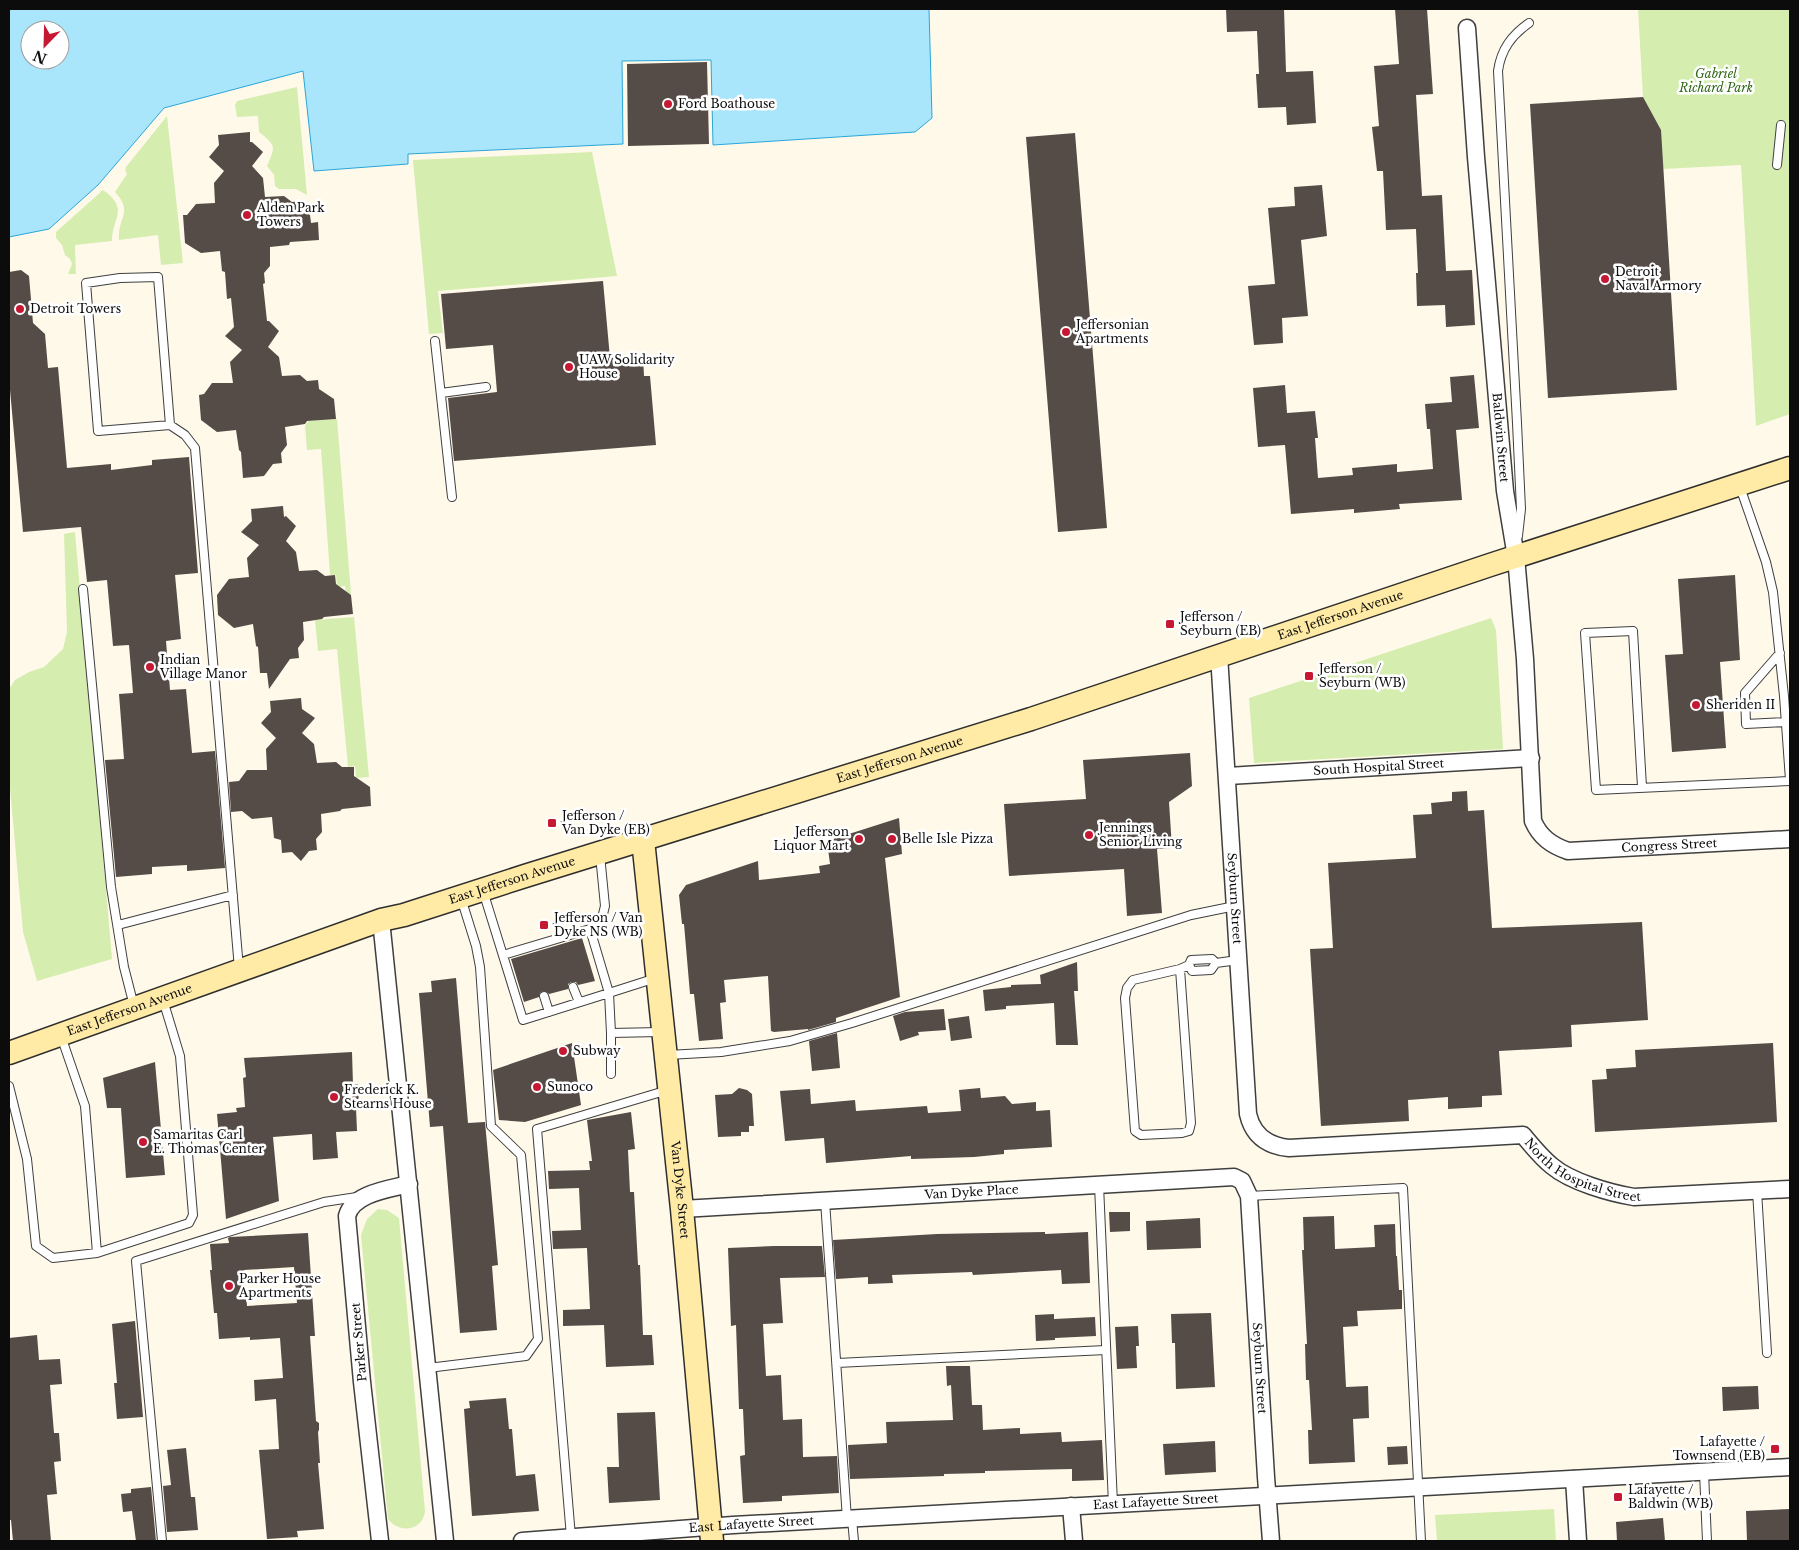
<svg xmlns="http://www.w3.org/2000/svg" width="1799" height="1550" font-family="'Libre Baskerville',serif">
<rect width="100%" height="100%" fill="#fff9ea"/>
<path fill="#d6edb0" d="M 1638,9 L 1790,9 L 1790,414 L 1756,426 L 1741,165 L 1663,169 L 1643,97 Z
M 297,87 L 307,195 L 296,189 L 279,189 L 275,186 L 274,175 L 267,166 C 275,147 277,146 259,132 L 258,116 L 237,117 L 235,105 L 237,101 Z
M 167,116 L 183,263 L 161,265 L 158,235 L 119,240 C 117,218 134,212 115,192 L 127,174 L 125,170 L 126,167 Z
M 592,152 L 617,276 L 438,291 L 443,333 L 429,334 L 413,160 Z
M 103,190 C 130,209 112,218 112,241 L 75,245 L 76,274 L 68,274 L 72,264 L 70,259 L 65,255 L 62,245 L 56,238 L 56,232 Z
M 337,419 L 351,594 L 346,594 L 345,586 L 337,587 L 336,575 L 330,575 L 321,449 L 307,450 L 305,426 L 308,421 Z
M 75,532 L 112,959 L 37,981 L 23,932 L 9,777 L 9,689 L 15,680 L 29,672 L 44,667 L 63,649 L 67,632 L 64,534 Z
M 354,617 L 369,777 L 356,778 L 355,766 L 348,767 L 337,649 L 318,651 L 315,620 Z
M 1491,618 L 1496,630 L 1503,749 L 1254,763 L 1249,698 Z
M 378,1209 L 387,1210 L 399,1218 L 425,1511 C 423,1531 399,1534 388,1519 L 361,1235 L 367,1219 Z
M 1554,1509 L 1556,1541 L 1437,1541 L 1435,1515 Z"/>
<path fill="#a9e6fc" stroke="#2aa6d9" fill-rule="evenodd" d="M 9,9 L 929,9 L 932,118 L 915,132 L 713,145 L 711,60 L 622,61 L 623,144 L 408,154 L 408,164 L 314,171 L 303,71 L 164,108 L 98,185 L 49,229 L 9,237 ZM 30,30 L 60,30 L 60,60 L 30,60 Z"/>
<path fill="#554b47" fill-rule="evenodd" d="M 1226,9 L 1284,9 L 1286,72 L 1313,71 L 1316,123 L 1287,125 L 1286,107 L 1258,108 L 1256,74 L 1259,74 L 1257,31 L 1227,32 Z
M 1395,9 L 1427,9 L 1433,94 L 1416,95 L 1422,196 L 1442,195 L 1446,271 L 1472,270 L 1475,325 L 1446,327 L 1445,305 L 1417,306 L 1416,273 L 1418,273 L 1416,229 L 1386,230 L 1383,171 L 1377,171 L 1372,127 L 1379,126 L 1374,66 L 1399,64 Z
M 707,62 L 709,144 L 628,146 L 627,64 Z
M 1643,97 L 1661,130 L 1677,390 L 1548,398 L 1530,104 Z
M 250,132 L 250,142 L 252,142 L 263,152 L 252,166 L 263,178 L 265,197 L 284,196 L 292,202 L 302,201 L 303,210 L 310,215 L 311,223 L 318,222 L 319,240 L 290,242 L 289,245 L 270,247 L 270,266 L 264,273 L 265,283 L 263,284 L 267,321 L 269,321 L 279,331 L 268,347 L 279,357 L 282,376 L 300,375 L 307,381 L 318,380 L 319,389 L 334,399 L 336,419 L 307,421 L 305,424 L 285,427 L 287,445 L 281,453 L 282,463 L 273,464 L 264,476 L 243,478 L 241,452 L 239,450 L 236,430 L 217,432 L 201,420 L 199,395 L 204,394 L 212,383 L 233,383 L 230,362 L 242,350 L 225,336 L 234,327 L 231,298 L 227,299 L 225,272 L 222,271 L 220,251 L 201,253 L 185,243 L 183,215 L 187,215 L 196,204 L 215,203 L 214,183 L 224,171 L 209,157 L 219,145 L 218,135 Z
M 1075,133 L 1107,528 L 1058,532 L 1026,137 Z
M 1322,185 L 1327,236 L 1301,240 L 1308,316 L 1282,318 L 1283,343 L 1254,345 L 1248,286 L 1275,284 L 1268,208 L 1295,206 L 1294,187 Z
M 21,270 L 29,276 L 33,323 L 45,334 L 48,368 L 58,367 L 67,468 L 111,464 L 111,470 L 152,465 L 152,460 L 189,457 L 198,573 L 175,575 L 181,639 L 166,641 L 170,690 L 186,689 L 192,753 L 215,751 L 225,868 L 187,871 L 187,865 L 152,867 L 152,874 L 116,877 L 105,760 L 124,759 L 119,694 L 133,693 L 129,645 L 113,646 L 107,580 L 87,582 L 81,527 L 23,532 L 9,379 L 9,272 Z
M 603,281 L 610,358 L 643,356 L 644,376 L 650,376 L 656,445 L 454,461 L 448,398 L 497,392 L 493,345 L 446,349 L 441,294 Z
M 1474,375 L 1479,428 L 1456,430 L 1462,500 L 1399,504 L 1400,509 L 1354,513 L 1354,509 L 1291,514 L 1285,445 L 1258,447 L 1253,388 L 1285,385 L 1287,413 L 1315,411 L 1318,438 L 1315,438 L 1318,478 L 1353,475 L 1352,468 L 1397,464 L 1397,472 L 1433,469 L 1430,429 L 1427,429 L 1425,404 L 1452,402 L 1450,377 Z
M 283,506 L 284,517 L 286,516 L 296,526 L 286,541 L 296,552 L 299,571 L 317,570 L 325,576 L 335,575 L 336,584 L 351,595 L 353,614 L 324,617 L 322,619 L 303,622 L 304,640 L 298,648 L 299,658 L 290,659 L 269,689 L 267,673 L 260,673 L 258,647 L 256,646 L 253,624 L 234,628 L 218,615 L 217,595 L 229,579 L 249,577 L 247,558 L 259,545 L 241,532 L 252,521 L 251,509 Z
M 1735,575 L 1740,660 L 1720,662 L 1726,748 L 1672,752 L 1665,655 L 1683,654 L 1678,579 Z
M 301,698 L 302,709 L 315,718 L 302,733 L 314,744 L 317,763 L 336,762 L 342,767 L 354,767 L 354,776 L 370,787 L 371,806 L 342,809 L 340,811 L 321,814 L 322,832 L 316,839 L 317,850 L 309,851 L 301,861 L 292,852 L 282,853 L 281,840 L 274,838 L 272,817 L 252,819 L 242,811 L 231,812 L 229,782 L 239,781 L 247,770 L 267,770 L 266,749 L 276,738 L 261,723 L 271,712 L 270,701 Z
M 1190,753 L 1192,786 L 1169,802 L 1172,848 L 1157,849 L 1162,913 L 1127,916 L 1124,869 L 1009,876 L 1004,804 L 1086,799 L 1083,760 Z
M 1467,791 L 1468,811 L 1484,810 L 1492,928 L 1642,922 L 1648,1020 L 1571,1025 L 1572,1047 L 1499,1051 L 1502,1095 L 1482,1096 L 1482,1107 L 1448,1109 L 1448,1097 L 1408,1100 L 1409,1121 L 1321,1126 L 1310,949 L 1333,948 L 1328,863 L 1416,858 L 1413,815 L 1432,814 L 1431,803 L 1452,801 L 1452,792 Z
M 899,818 L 902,854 L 885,858 L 900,997 L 836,1018 L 836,1022 L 808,1030 L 808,1029 L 774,1032 L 771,1031 L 768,976 L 724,980 L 726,1002 L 720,1003 L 723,1039 L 699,1041 L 694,994 L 690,994 L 684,924 L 682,924 L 679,895 L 686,885 L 758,861 L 759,880 L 820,873 L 819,866 L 830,864 L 827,841 Z
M 582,938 L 595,981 L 578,985 L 576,982 L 571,982 L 568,984 L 568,989 L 549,994 L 547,992 L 543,991 L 540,993 L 539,997 L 524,1002 L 511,959 Z
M 1077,962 L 1078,991 L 1074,991 L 1078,1045 L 1056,1045 L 1054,1003 L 1006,1006 L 1006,1009 L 985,1011 L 983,990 L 1011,987 L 1011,985 L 1041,984 L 1040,975 Z
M 456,978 L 468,1123 L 485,1122 L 498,1265 L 492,1266 L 497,1330 L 460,1333 L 443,1126 L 430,1127 L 419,993 L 432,992 L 431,981 Z
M 944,1009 L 946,1030 L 918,1032 L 919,1035 L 900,1041 L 893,1016 L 905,1012 Z
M 969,1016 L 972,1038 L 951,1041 L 948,1019 Z
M 837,1033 L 840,1068 L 812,1071 L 809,1041 Z
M 572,1043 L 581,1105 L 525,1122 L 499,1120 L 493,1070 Z
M 1773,1043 L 1777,1122 L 1595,1132 L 1592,1080 L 1607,1079 L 1606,1069 L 1636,1067 L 1635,1050 Z
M 352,1052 L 353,1085 L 358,1084 L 359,1108 L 356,1108 L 357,1131 L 336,1132 L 338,1158 L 313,1160 L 312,1134 L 273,1137 L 279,1201 L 226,1219 L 217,1114 L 237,1112 L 236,1108 L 245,1107 L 243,1078 L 246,1077 L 244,1058 Z
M 155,1062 L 165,1175 L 126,1178 L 121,1108 L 107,1108 L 103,1078 Z
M 739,1088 L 747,1090 L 752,1094 L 754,1126 L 749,1126 L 749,1132 L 741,1132 L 741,1136 L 718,1137 L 715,1095 L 732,1094 Z
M 980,1088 L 981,1098 L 1005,1096 L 1012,1104 L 1036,1102 L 1036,1111 L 1050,1110 L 1052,1147 L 1004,1150 L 1004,1154 L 974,1157 L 911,1159 L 911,1156 L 826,1163 L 824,1138 L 785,1141 L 780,1091 L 810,1089 L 811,1104 L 855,1100 L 856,1111 L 927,1106 L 928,1113 L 961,1111 L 959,1090 Z
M 631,1112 L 635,1149 L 628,1150 L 630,1192 L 634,1192 L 638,1265 L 640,1265 L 643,1335 L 652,1335 L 654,1365 L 606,1367 L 604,1325 L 563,1326 L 563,1310 L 590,1309 L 587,1248 L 553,1249 L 552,1231 L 581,1230 L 579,1188 L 549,1189 L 548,1171 L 590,1170 L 589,1161 L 592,1161 L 587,1120 Z
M 1109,1212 L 1130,1212 L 1130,1231 L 1110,1232 Z
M 1334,1216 L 1335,1249 L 1375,1247 L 1374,1225 L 1395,1224 L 1396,1256 L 1397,1256 L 1399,1290 L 1402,1290 L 1402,1309 L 1357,1311 L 1358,1326 L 1343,1327 L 1346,1387 L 1368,1386 L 1369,1418 L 1353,1419 L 1355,1462 L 1309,1464 L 1308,1430 L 1312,1430 L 1309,1380 L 1306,1380 L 1305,1344 L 1307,1344 L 1302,1250 L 1304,1250 L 1303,1217 Z
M 1200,1218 L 1201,1248 L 1147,1250 L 1146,1221 Z
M 1045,1232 L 1045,1234 L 1088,1232 L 1090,1283 L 1062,1284 L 1061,1270 L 973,1275 L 972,1272 L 892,1275 L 893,1283 L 868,1284 L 868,1277 L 836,1279 L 833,1240 L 937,1234 Z
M 308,1233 L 315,1336 L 310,1336 L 316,1421 L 319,1423 L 319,1430 L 318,1432 L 320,1463 L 318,1463 L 324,1529 L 297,1531 L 298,1537 L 267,1539 L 259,1450 L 279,1449 L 276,1399 L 255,1401 L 254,1380 L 283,1378 L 280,1338 L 250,1340 L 250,1337 L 219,1339 L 217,1313 L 214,1313 L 210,1270 L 212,1270 L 210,1244 L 229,1243 L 228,1238 L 230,1237 ZM 294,1267 L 297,1303 L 247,1306 L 244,1270 Z
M 774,1246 L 822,1246 L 825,1277 L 780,1278 L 783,1323 L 763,1324 L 766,1376 L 781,1375 L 783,1420 L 802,1419 L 803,1457 L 837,1456 L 839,1493 L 782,1496 L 782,1501 L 743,1503 L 740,1456 L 745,1455 L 743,1409 L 739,1409 L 736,1325 L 731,1326 L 728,1248 Z
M 1211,1313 L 1215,1387 L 1176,1389 L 1175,1343 L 1172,1343 L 1171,1314 Z
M 1054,1314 L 1054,1319 L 1095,1317 L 1096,1336 L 1055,1338 L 1055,1340 L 1036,1341 L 1035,1315 Z
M 135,1321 L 143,1417 L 117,1419 L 114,1383 L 117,1383 L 112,1324 Z
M 1138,1326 L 1139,1346 L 1136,1346 L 1137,1368 L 1117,1369 L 1115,1327 Z
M 37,1335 L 39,1360 L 60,1359 L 62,1384 L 50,1385 L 54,1433 L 59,1433 L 61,1461 L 54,1462 L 57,1494 L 47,1495 L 51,1541 L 13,1541 L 11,1520 L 9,1520 L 9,1338 Z
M 946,1366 L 970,1366 L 972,1405 L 982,1405 L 983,1430 L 1020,1428 L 1020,1434 L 1061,1432 L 1062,1442 L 1102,1440 L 1104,1480 L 1072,1481 L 1072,1469 L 985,1471 L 985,1473 L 944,1474 L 944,1476 L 850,1479 L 848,1445 L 887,1443 L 886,1422 L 953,1420 L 951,1385 L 947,1386 Z
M 1758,1386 L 1759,1409 L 1723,1411 L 1722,1387 Z
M 506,1398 L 509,1429 L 512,1429 L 516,1476 L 535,1474 L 539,1511 L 472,1516 L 464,1409 L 470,1408 L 469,1401 Z
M 655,1412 L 660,1500 L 609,1503 L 607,1467 L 619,1467 L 617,1413 Z
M 1215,1441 L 1216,1472 L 1165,1475 L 1163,1444 Z
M 1407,1446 L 1408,1464 L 1388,1465 L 1387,1447 Z
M 186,1448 L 191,1497 L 195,1497 L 198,1530 L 167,1532 L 163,1486 L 171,1485 L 167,1450 Z
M 151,1487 L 156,1541 L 136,1541 L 132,1511 L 123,1512 L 121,1494 L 131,1493 L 131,1489 Z
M 1790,1509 L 1790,1541 L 1747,1541 L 1746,1511 Z
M 1663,1518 L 1665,1541 L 1617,1541 L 1616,1522 Z"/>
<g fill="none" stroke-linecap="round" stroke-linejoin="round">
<g stroke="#3f3f3f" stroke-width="10">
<path id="lane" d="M 1777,165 L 1781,125
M 435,341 L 452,497
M 441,393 L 486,387
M 170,425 L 158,277 L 120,278 L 86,283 L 98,431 L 170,425 L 185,435 L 195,448 L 239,969
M 1740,487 L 1766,562 L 1773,592 L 1784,696 L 1790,780
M 1518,536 L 1521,509 L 1517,423 L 1498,71 C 1501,49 1512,35 1529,23
M 83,589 L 111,887 L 124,967 L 134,1006
M 1780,653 L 1745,693 L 1746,724 L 1786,722
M 1642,787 L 1633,631 L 1585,633 L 1596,790 L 1790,781
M 483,891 L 523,1020 L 609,993 L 611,1033 L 660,1032
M 118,925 L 233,895
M 590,929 L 609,993 L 656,978
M 503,955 L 590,929 L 601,922 L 605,906 L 600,855
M 1189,965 L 1192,971 L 1211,970 L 1216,963
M 1180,969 L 1191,1123 L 1189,1131 L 1182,1133 L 1141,1135 L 1135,1131 L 1125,998 L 1127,988 L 1133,980 L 1180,969 L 1189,965 L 1191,960 L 1212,959 L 1216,963 L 1238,960
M 573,987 L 579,1002
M 544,996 L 549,1012
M 611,1033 L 611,1074
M 668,1055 L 721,1052 L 790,1041 L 852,1023 L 1191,915 L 1235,906
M 9,1086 L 27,1159 L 36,1246 L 53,1258 L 97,1253 L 85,1106 L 61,1036
M 1099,1185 L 1113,1504
M 1757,1191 L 1767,1353
M 1249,1196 L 1403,1188 L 1421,1541
M 825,1201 L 847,1519
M 97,1253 L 189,1223 L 193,1215 L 180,1056 L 163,1000
M 837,1363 L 1106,1350
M 428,1368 L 526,1356 L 538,1339 L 521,1155 L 491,1126 L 480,967 L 476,946 L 461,898
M 1704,1472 L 1707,1541
M 852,1519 L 854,1541
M 571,1537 L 537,1129 L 668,1090
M 162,1541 L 136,1261 L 324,1202 L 357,1197"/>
</g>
<g stroke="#3f3f3f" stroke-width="19">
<g id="street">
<path id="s1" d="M 1467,28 L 1476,157 L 1505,491 L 1516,557 L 1525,659 L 1533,821 C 1540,837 1551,845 1568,851 L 1790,839"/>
<path id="s2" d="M 1219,655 L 1248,1114 C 1253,1136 1268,1146 1289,1148 L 1523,1135 C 1532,1146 1541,1157 1552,1166 C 1571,1182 1610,1193 1634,1197 L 1790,1189"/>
<path id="s3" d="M 1228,776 L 1531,758"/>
<path d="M 381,920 L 445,1541"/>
<path id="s4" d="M 682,1209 L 1234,1177 L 1242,1181 L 1249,1196 L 1266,1477 L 1271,1541"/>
<path d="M 1574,1479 L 1578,1541"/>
<path d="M 1071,1506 L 1074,1541"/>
<path d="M 380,1541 L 362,1382 L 347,1216 C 353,1193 390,1189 409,1184"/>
<path id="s5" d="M 522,1541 L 733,1525 L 1790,1467"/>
</g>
</g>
<g stroke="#2e2e2e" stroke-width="25">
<g id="secondary">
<path id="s6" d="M 643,840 L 682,1209 L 712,1541"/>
<path id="s7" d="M 9,1053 L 381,920 L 404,915 L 525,876 L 1031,719 L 1490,565 L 1790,468"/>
</g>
</g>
<use href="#lane" stroke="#fff" stroke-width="8"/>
<use href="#street" stroke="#fff" stroke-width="16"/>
<use href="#secondary" stroke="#ffeba5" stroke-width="22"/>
</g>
<g fill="#c71833" stroke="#fff" stroke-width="2">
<circle cx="668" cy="104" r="5"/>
<circle cx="247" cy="215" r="5"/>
<circle cx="1605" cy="279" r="5"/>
<circle cx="20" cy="309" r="5"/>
<circle cx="1066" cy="332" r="5"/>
<circle cx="569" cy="367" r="5"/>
<rect x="1165" y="619" width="10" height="10" rx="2.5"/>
<circle cx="150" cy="667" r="5"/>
<rect x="1304" y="671" width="10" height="10" rx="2.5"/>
<circle cx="1696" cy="705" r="5"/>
<rect x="547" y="818" width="10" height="10" rx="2.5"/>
<circle cx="1089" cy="835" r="5"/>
<circle cx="859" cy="839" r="5"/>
<circle cx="892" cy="839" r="5"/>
<rect x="539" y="920" width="10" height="10" rx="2.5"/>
<circle cx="563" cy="1051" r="5"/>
<circle cx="537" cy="1087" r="5"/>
<circle cx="334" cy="1097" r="5"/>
<circle cx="143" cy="1142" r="5"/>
<circle cx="229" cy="1286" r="5"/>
<rect x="1770" y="1444" width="10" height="10" rx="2.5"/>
<rect x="1613" y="1492" width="10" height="10" rx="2.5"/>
</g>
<g text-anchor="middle" stroke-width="5" stroke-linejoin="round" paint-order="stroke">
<g font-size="12" font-style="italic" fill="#316817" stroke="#fff">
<text x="1716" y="78">Gabriel<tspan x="1716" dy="14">Richard Park</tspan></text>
</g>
<g font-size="12" fill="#0c0c0c" stroke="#fff" text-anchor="start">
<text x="678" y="108">Ford Boathouse</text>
<text x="257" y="212">Alden Park<tspan x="257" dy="14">Towers</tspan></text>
<text x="1615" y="276">Detroit<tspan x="1615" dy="14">Naval Armory</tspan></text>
<text x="30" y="313">Detroit Towers</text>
<text x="1076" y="329">Jeffersonian<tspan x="1076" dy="14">Apartments</tspan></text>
<text x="579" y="364">UAW Solidarity<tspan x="579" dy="14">House</tspan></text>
<text x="1180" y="621">Jefferson /<tspan x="1180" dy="14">Seyburn (EB)</tspan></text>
<text x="160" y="664">Indian<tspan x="160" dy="14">Village Manor</tspan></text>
<text x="1319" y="673">Jefferson /<tspan x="1319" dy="14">Seyburn (WB)</tspan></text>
<text x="1706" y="709">Sheriden II</text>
<text x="562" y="820">Jefferson /<tspan x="562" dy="14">Van Dyke (EB)</tspan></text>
<text x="1099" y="832">Jennings<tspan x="1099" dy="14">Senior Living</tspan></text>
<text x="849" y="836" text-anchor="end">Jefferson<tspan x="849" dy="14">Liquor Mart</tspan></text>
<text x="902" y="843">Belle Isle Pizza</text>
<text x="554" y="922">Jefferson / Van<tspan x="554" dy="14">Dyke NS (WB)</tspan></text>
<text x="573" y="1055">Subway</text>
<text x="547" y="1091">Sunoco</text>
<text x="344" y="1094">Frederick K.<tspan x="344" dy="14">Stearns House</tspan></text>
<text x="153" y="1139">Samaritas Carl<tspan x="153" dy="14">E. Thomas Center</tspan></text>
<text x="239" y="1283">Parker House<tspan x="239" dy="14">Apartments</tspan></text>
<text x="1765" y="1446" text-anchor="end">Lafayette /<tspan x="1765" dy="14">Townsend (EB)</tspan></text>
<text x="1628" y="1494">Lafayette /<tspan x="1628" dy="14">Baldwin (WB)</tspan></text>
</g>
<g font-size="12" fill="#0c0c0c" stroke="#fff">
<text dy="4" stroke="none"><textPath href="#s1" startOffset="411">Baldwin Street</textPath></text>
<text dy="4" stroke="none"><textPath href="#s7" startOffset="1402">East Jefferson Avenue</textPath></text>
<text dy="4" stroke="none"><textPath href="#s7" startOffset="938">East Jefferson Avenue</textPath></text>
<text dy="4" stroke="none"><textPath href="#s3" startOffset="151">South Hospital Street</textPath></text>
<text dy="4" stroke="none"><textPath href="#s1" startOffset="945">Congress Street</textPath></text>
<text dy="4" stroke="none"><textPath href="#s7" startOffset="532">East Jefferson Avenue</textPath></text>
<text dy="4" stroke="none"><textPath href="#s2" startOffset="244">Seyburn Street</textPath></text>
<text dy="4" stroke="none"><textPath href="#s7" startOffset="128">East Jefferson Avenue</textPath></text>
<text dy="4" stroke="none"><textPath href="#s2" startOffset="824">North Hospital Street</textPath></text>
<text dy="4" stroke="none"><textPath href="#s6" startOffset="352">Van Dyke Street</textPath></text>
<text dy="4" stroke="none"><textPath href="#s4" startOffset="290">Van Dyke Place</textPath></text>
<text transform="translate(359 1342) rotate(-95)" y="4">Parker Street</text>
<text dy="4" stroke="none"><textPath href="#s4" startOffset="751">Seyburn Street</textPath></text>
<text dy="4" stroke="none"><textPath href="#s5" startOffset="635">East Lafayette Street</textPath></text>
<text dy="4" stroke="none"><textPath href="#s5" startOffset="230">East Lafayette Street</textPath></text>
</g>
</g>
<rect width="1799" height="1550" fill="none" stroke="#0c0c0c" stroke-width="20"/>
<g transform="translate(45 45) rotate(203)"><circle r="24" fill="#ffffff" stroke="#9e9e9e"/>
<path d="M0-4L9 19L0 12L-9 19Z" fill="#c71833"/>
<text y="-8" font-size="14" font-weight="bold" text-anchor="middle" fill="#0c0c0c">N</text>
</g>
</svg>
